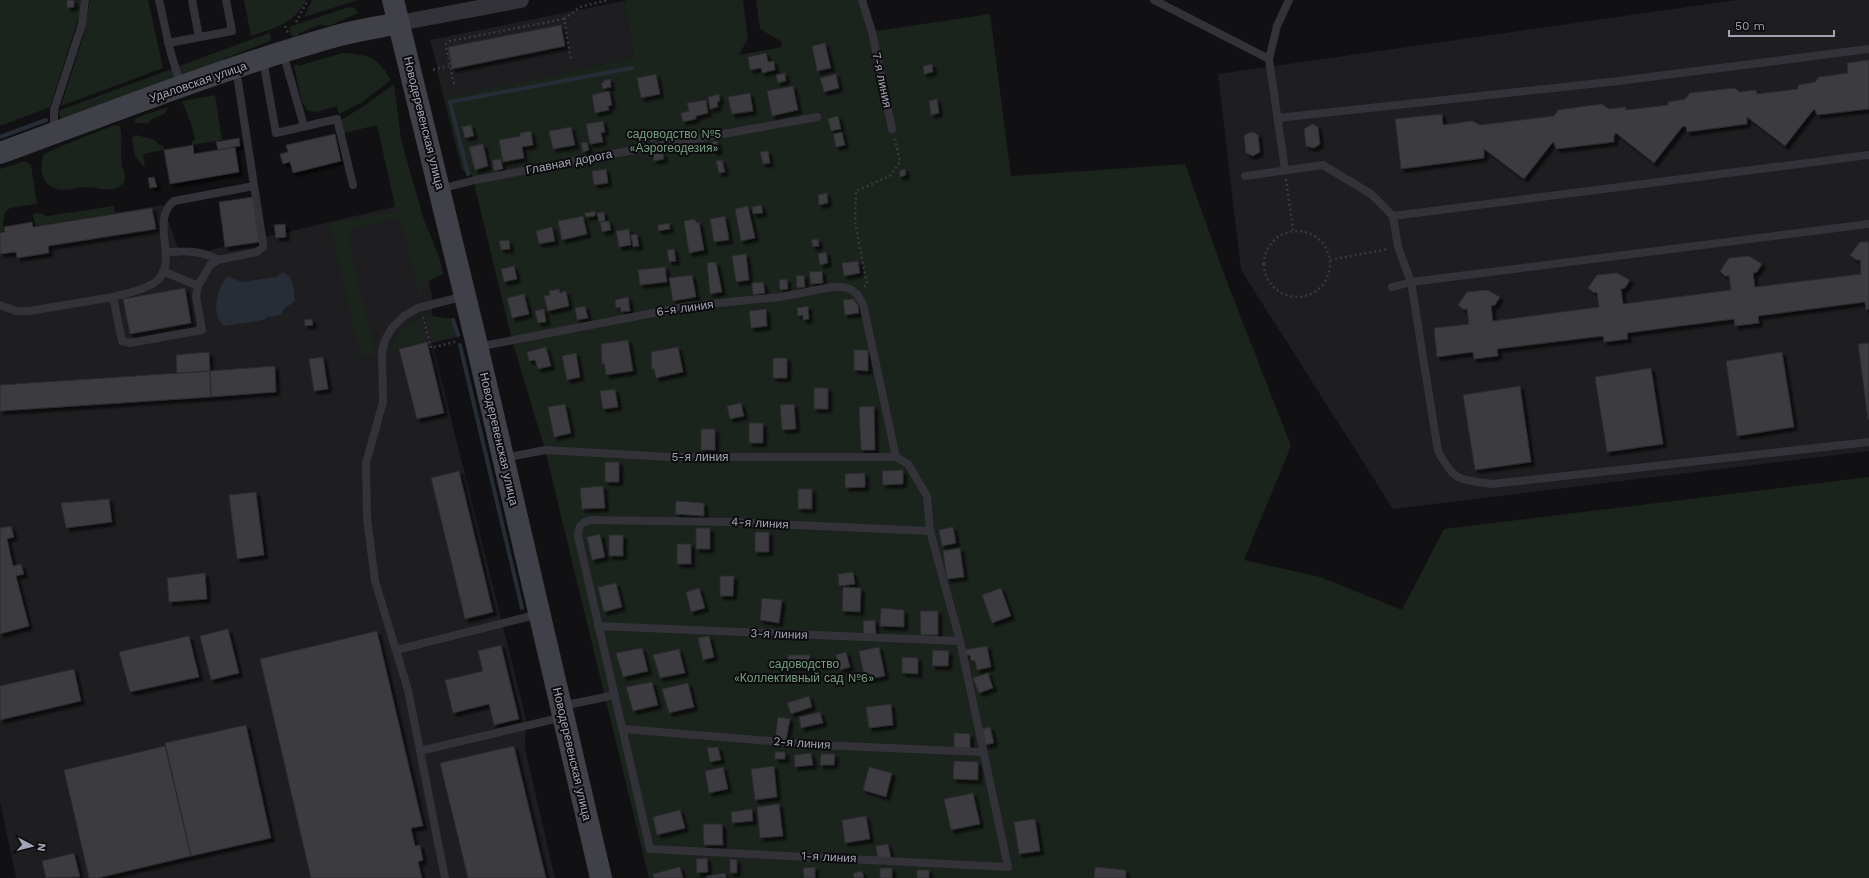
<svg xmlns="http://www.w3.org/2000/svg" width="1869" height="878" font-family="'Work Sans',sans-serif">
<defs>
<filter id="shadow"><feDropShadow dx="3.5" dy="3.5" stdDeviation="1" flood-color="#0009"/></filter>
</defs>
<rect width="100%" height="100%" fill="#111113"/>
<path fill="#1e1d20" d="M 1736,0 L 1869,0 L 1869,451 L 1393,509 L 1241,270 L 1218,74 Z
M 624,1 L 634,58 L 446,98 L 430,40 Z
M 163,205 L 181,257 L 402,205 L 414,217 L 433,300 L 430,335 L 526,719 L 525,748 L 555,878 L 16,878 L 0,802 L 0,232 Z"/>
<path fill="#1b231d" d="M 0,0 L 81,0 L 82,7 L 50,107 L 0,126 Z
M 90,0 L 148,0 L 163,68 L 61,106 L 83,37 Z
M 244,0 L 306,0 C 293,25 276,27 251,36 Z
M 312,0 L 358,0 L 304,17 Z
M 629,0 L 743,0 L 748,38 L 739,55 L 782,47 L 781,41 L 760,29 L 756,0 L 859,0 L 870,32 L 990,14 L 1011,176 L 1185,164 L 1227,282 L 1291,446 L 1244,560 L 1320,577 L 1402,610 L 1444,529 L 1869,477 L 1869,878 L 649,878 L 545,450 L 512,340 L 472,175 L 465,172 L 462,169 L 437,71 L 439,71 L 446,98 L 634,58 L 624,1 Z
M 349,7 L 355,8 L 358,13 L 329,26 L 319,25 L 300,33 L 296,37 L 291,35 L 289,27 Z
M 269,33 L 271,37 L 270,41 L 226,58 L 219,62 L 64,118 L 61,118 L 58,111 Z
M 343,53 C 370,55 377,56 391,80 L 361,103 L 339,114 L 337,106 L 316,112 L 308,111 L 302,102 L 294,66 L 297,64 L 298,66 Z
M 394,84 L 401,140 L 423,217 L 439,257 L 443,274 C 428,282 421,282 420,300 L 402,223 L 396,218 L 351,229 L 348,240 L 376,354 L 361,357 L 329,224 L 396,211 L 377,125 L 344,133 L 341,120 L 364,106 Z
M 215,95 L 222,140 L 192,145 L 192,141 L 195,140 C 193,126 188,115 182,102 L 188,100 Z
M 168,107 L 166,113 L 152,119 L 148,123 L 134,123 L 136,118 Z
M 115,125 L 120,126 C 123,139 120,153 122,166 C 123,172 128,177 123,183 C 113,195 98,187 85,187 C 78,187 71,190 64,190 C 43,189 39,173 43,155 L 54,149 Z
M 136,135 L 155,140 L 160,146 L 163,145 L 164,150 L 143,154 L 145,168 L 135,156 L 132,138 Z
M 25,161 L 31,165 L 37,204 L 10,208 L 5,212 L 3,223 L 4,231 L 0,232 L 0,169 Z
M 114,206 L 115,213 L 35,226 L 33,214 L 40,213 L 47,216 Z
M 425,315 L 454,319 L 460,336 L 432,343 Z
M 420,317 L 427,341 L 390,350 L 400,332 Z"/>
<path fill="#272d37" d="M 283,272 C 294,277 294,290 295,301 L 285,308 L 281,315 L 267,317 L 264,320 L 224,326 C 210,313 217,290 227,276 L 241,282 L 276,277 Z"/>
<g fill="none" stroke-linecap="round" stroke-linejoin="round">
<path stroke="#272d37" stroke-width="4" d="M 0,137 L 46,120
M 468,174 L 450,102 L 632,68
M 453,320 L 458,335
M 460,345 L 522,608"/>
</g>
<path fill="#3b3b40" stroke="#2c2b2f" filter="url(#shadow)" d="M 67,0 L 74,0 L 74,7 L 67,8 Z
M 561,25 L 565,46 L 452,69 L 448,47 Z
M 825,43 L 831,68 L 817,71 L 812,46 Z
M 766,53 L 768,62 L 774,61 L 775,70 L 762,73 L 761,68 L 750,70 L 748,57 Z
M 1869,60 L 1869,109 L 1817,115 L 1815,110 L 1814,109 L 1785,146 L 1747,117 L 1747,124 L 1687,132 L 1686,127 L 1683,126 L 1654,163 L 1616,133 L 1614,136 L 1614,142 L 1556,149 L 1554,143 L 1553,142 L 1524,179 L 1484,149 L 1484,158 L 1401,169 L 1395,119 L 1442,114 L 1443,125 L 1472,121 L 1480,125 L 1554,116 L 1558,110 L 1602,104 L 1609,109 L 1626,107 L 1626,110 L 1668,105 L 1668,102 L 1685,99 L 1690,93 L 1734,88 L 1740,92 L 1756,90 L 1757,94 L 1798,89 L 1798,85 L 1815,82 L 1819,77 L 1848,73 L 1847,63 Z
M 932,64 L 933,72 L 924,74 L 923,66 Z
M 785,73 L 786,81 L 778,83 L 776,75 Z
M 656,74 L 660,94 L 641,98 L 637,78 Z
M 836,74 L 839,88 L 824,92 L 820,78 Z
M 610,79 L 611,87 L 603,89 L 601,83 L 604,82 L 603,81 Z
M 793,86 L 798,110 L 772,116 L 767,91 Z
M 609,91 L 612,105 L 608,106 L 609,110 L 595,113 L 592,95 Z
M 750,93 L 753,111 L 732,114 L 728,97 Z
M 719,94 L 720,101 L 717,102 L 718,107 L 710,109 L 708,97 Z
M 937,99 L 939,113 L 931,115 L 929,101 Z
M 706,100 L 708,113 L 696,116 L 696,119 L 683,122 L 681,113 L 689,111 L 687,103 Z
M 838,116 L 841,129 L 831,131 L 828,119 Z
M 603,121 L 605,132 L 601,133 L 603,142 L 590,144 L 586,124 Z
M 1313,124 L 1318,127 L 1320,144 L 1314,148 L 1306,146 L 1304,129 Z
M 471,125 L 474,136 L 465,138 L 462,127 Z
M 571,127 L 575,145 L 553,149 L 549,131 Z
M 678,130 L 679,137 L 672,138 L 671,132 Z
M 531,131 L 533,145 L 522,147 L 524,158 L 503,162 L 499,140 L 520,136 L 520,133 Z
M 842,132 L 845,145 L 836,147 L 833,134 Z
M 1253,132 L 1258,135 L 1260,152 L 1253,156 L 1246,153 L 1244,136 L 1248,133 Z
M 658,133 L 659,140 L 651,142 L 649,135 Z
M 335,134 L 341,161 L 293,173 L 290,162 L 283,164 L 280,154 L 288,152 L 286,145 Z
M 239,138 L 240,146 L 218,150 L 216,142 Z
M 717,141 L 719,150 L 713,152 L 711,142 Z
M 587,142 L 589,150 L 583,152 L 581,143 Z
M 483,144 L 488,166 L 475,170 L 469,147 Z
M 193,145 L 194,154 L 235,147 L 239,172 L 170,184 L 164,150 Z
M 768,151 L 770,163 L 763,164 L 760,152 Z
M 663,153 L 664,159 L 654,161 L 653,154 Z
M 501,159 L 503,169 L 494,171 L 492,160 Z
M 722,160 L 725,172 L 719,173 L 716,161 Z
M 606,169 L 608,183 L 594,185 L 592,171 Z
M 905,169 L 906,175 L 900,177 L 899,171 Z
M 154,177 L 157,187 L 150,188 L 148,178 Z
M 827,193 L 828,203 L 819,205 L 818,195 Z
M 253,197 L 260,242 L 225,247 L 219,202 Z
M 761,205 L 763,213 L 753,214 L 752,207 Z
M 748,206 L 755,238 L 741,241 L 735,209 Z
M 152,208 L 156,229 L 48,246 L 49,253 L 17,258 L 16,252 L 0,254 L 0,233 L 5,232 L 4,227 L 32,222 L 33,227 Z
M 595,211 L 595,216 L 586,217 L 585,213 Z
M 604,212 L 605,221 L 599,222 L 597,213 Z
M 583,216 L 587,234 L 562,240 L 558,221 Z
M 725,216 L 729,240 L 714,242 L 710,219 Z
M 695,219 L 696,223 L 699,222 L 704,250 L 689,253 L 684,221 Z
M 609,221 L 611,230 L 602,232 L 600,222 Z
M 669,223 L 670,229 L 658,231 L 658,225 Z
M 285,224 L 286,237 L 276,238 L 274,225 Z
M 552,227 L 555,241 L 539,244 L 536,231 Z
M 629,229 L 631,245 L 619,247 L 616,231 Z
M 637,234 L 639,246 L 633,247 L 631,235 Z
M 818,239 L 819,246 L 813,247 L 811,240 Z
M 509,240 L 510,249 L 501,250 L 499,241 Z
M 1860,242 L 1869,242 L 1869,309 L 1866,310 L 1865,302 L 1758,316 L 1759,323 L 1735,326 L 1734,319 L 1627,333 L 1628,339 L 1604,342 L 1603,336 L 1497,349 L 1498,356 L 1474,359 L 1473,352 L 1437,357 L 1434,328 L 1469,324 L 1467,309 L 1464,310 L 1458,305 L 1467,292 L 1487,290 L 1500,297 L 1495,305 L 1491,306 L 1493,321 L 1599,307 L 1597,292 L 1594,293 L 1588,288 L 1597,275 L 1617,273 L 1630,280 L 1625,288 L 1621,289 L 1623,304 L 1731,290 L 1729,276 L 1725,276 L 1720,271 L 1729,258 L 1749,256 L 1762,264 L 1757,272 L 1753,273 L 1755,287 L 1861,274 L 1860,260 L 1856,260 L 1850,255 Z
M 674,249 L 676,261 L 669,262 L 667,250 Z
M 826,252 L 828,263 L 820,265 L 818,254 Z
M 746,254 L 749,280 L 736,282 L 732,256 Z
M 858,261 L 860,273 L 844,276 L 842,263 Z
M 716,262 L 722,292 L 710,294 L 707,263 Z
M 514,266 L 517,279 L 504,282 L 501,269 Z
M 665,267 L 667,282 L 640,285 L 638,270 Z
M 822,271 L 823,283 L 811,284 L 809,272 Z
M 692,275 L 696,297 L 673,301 L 669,278 Z
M 804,275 L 805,287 L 797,288 L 796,276 Z
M 787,279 L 788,289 L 780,290 L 779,280 Z
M 763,282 L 765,293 L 753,295 L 752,283 Z
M 185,288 L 191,323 L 130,334 L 123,299 Z
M 559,289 L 560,293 L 566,291 L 569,306 L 548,311 L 544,296 L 550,295 L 549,291 Z
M 524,294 L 529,314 L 512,318 L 507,298 Z
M 628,297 L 630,311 L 621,312 L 620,307 L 616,308 L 615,300 Z
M 853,299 L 858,305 L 859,313 L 845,315 L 843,300 Z
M 585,306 L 588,318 L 577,320 L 575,308 Z
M 808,306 L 809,319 L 803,320 L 803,315 L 798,316 L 797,308 Z
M 544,309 L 546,322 L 538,323 L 535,311 Z
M 766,309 L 767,326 L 751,328 L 749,311 Z
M 312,319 L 313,325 L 305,326 L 304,320 Z
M 628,340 L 633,371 L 606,375 L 604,363 L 602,364 L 601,344 Z
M 427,342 L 444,413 L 417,419 L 399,349 Z
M 1869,343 L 1869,419 L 1868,420 L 1858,344 Z
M 546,347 L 551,366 L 538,369 L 535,360 L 529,361 L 527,352 Z
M 678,347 L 683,372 L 656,378 L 654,369 L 652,369 L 651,352 Z
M 854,350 L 868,350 L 868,371 L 854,370 Z
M 209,352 L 210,371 L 177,373 L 176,355 Z
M 1782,352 L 1794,427 L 1737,436 L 1726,361 Z
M 576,353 L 580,377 L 567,380 L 562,356 Z
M 323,357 L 328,389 L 314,391 L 309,359 Z
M 773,358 L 787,358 L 787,378 L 773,378 Z
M 275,366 L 276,392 L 211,397 L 210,371 Z
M 1651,368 L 1663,444 L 1607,452 L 1595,377 Z
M 210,371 L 211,397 L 0,411 L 0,385 Z
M 1520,386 L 1531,462 L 1475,470 L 1463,395 Z
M 814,388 L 828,388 L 828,409 L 814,409 Z
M 615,389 L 618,407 L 603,409 L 600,391 Z
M 741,403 L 744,416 L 730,419 L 727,406 Z
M 565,404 L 571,433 L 554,437 L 548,407 Z
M 794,404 L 796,429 L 782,430 L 780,405 Z
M 874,406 L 875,450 L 861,450 L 859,407 Z
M 749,423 L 763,423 L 763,443 L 749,443 Z
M 701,429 L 715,429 L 715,450 L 701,450 Z
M 605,462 L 619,462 L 619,482 L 605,482 Z
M 903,470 L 903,484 L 883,485 L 882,471 Z
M 459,471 L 493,612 L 465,619 L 431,478 Z
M 865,473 L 865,487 L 845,488 L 845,474 Z
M 603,486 L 605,508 L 582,509 L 580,488 Z
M 798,489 L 812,489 L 812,509 L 798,509 Z
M 256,492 L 264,555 L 237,559 L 229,495 Z
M 109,499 L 112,522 L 66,528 L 61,503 Z
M 676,501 L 704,503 L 704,516 L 675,514 Z
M 11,526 L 14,537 L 7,539 L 13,566 L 21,564 L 24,574 L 16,576 L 29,626 L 0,634 L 0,528 Z
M 953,527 L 956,543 L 942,546 L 939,530 Z
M 696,528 L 710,528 L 710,549 L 696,549 Z
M 755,532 L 769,532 L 769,552 L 755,552 Z
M 600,534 L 605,557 L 592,560 L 587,537 Z
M 609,535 L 623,535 L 623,556 L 609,556 Z
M 677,544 L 691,544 L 691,564 L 677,564 Z
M 960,548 L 964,577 L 947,579 L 943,551 Z
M 853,572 L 855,584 L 839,586 L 838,574 Z
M 205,573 L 207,599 L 169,602 L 167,578 Z
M 720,576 L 734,576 L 733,596 L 720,596 Z
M 616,583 L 622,607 L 604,612 L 598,587 Z
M 843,587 L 861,588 L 860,612 L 842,611 Z
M 699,588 L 705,608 L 691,612 L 686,592 Z
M 1001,588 L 1011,616 L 992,623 L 982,595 Z
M 762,598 L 782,600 L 779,623 L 760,620 Z
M 881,608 L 904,610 L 904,627 L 880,626 Z
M 920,611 L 938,611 L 938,635 L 921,635 Z
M 875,620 L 876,635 L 864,636 L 863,621 Z
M 228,629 L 239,673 L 211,680 L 200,636 Z
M 377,631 L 423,826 L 411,828 L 415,846 L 420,845 L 423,860 L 418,862 L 422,878 L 311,878 L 260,659 Z
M 189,636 L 199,677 L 130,692 L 119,652 Z
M 709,636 L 714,657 L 703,660 L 698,638 Z
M 501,645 L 519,719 L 494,725 L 489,704 L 453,713 L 445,680 L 483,671 L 478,651 Z
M 987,646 L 991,667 L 977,670 L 975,661 L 971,660 L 970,655 L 965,655 L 965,650 Z
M 879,647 L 885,676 L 865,680 L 859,651 Z
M 642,648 L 648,671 L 623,677 L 616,653 Z
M 679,649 L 685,673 L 660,678 L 653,655 Z
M 933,650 L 949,651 L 948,666 L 932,666 Z
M 846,652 L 850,667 L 840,670 L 836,655 Z
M 788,655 L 810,655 L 810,667 L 787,667 Z
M 902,657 L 918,658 L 918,674 L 902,673 Z
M 74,669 L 81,701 L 0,720 L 0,686 Z
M 988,673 L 993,688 L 979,693 L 973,678 Z
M 652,682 L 658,705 L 633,711 L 626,687 Z
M 688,683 L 694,707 L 669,713 L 662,689 Z
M 809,696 L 812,707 L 791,714 L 787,703 Z
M 891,704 L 893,725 L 869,728 L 866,707 Z
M 820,712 L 823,723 L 801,728 L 799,717 Z
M 778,717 L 790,719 L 786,741 L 775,739 Z
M 246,725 L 271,838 L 191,856 L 165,743 Z
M 990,727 L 994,743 L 985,745 L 982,729 Z
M 954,733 L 970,734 L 970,749 L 954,748 Z
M 165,746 L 191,856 L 98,878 L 89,878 L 64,770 Z
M 514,746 L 546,878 L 468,878 L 440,763 Z
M 718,747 L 721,760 L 710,762 L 707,748 Z
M 775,752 L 785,752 L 785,759 L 775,759 Z
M 811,753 L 813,765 L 795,767 L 794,755 Z
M 821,754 L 835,754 L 834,765 L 820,765 Z
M 954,761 L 978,762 L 978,780 L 953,779 Z
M 774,766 L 777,797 L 755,800 L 751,769 Z
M 723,767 L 728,789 L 709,793 L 705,771 Z
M 869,767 L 892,773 L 886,797 L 863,790 Z
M 973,793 L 980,824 L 951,830 L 944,799 Z
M 779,804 L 783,836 L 760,838 L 757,807 Z
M 752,809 L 753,821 L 732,823 L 731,812 Z
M 680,810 L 685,828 L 657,835 L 653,817 Z
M 866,816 L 870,839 L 845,843 L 842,820 Z
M 1035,819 L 1040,851 L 1019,854 L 1014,822 Z
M 703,824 L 722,824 L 723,845 L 704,845 Z
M 888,844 L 891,858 L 878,861 L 876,846 Z
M 74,853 L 80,877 L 46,878 L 42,861 Z
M 707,858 L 708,872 L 697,873 L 696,859 Z
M 730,859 L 737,860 L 737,873 L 730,873 Z
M 680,867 L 683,878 L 654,878 L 653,874 Z
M 815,867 L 815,878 L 804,878 L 803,868 Z
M 1095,867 L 1126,870 L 1126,878 L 1094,878 Z
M 880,868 L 892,868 L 892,878 L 880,878 Z
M 917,870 L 929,870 L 929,878 L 917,878 Z
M 862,871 L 864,878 L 854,878 L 853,873 Z
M 725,873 L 726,878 L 707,878 L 707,876 Z"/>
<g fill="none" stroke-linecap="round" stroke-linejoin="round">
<path stroke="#38393f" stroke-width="2.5" stroke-dasharray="2 3" stroke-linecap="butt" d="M 564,19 L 580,7 L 608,0
M 296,22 L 308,0
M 285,26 L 288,33
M 433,70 L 449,66
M 454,84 L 446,47 L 446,44 L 450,41 L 564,19 L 571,60
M 1286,179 L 1293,230
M1264 264a33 33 0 1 1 66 0a33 33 0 1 1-66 0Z
M 1330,260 L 1388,249
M 864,287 L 867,284 L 855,222 L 856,191 L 890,176 L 900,162 L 895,139
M 423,317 L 431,348 L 458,341"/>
<path stroke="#323238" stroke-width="8" d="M 159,0 L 170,50 L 181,87
M 192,0 L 199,37
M 862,0 L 872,32 L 892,129
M 1154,0 L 1269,59 L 1285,170
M 168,43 L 232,31 L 226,0
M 283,53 L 304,126
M 1269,59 L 1277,26 L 1289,0
M 263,60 L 276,133 L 337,119 L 353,185
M 236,69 L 263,243 L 263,247 L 257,252 L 218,260 L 210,265 L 198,286 L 196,296 L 202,330 L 130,343 L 122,341 L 113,297 C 126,293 142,291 154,283 C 182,264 148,221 174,201 L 254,186
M 1278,118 L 1618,81 L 1869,49
M 57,132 L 54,126 L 54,110 L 82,24 L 85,0
M 1245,176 L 1323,165 L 1371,194 L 1393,216 L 1398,247 L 1411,282 L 1438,451 C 1454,482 1459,479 1492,484 L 1869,442
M 440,189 L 475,180 L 585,159 L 817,117
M 1393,216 L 1869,155
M 166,252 C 185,251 202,250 218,260
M 163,271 L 198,286
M 1392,287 L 1411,282 L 1869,224
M 0,305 L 16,311 L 29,311 L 113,297
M 478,347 L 689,306 L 780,297 L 832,287 L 843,287 L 850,289 L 857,294 L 863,304 L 896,457 L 908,464 L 927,496 L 930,531 L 960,641 L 1008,867 L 650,849 L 578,536 C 578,526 581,523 590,520 L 731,522 L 930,531
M 504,458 L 545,450 L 670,457 L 896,457
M 598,626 L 960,641
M 396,650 L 539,614
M 562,706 L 615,695
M 623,729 L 819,745 L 982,752
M 420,751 L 563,717
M 445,878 L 408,690 L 375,581 L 367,518 L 366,463 L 383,402 L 382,352 L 385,340 L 392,328 L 404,316 L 418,308 L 465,296"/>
<path stroke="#323238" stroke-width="16" d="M 399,23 L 521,0"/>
<path stroke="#404048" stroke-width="22" d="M 393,0 L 475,337 L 601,878
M 0,153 C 112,112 225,67 340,35 C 359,30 379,27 399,23"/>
</g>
<g text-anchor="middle" stroke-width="4" stroke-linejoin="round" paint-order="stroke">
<g font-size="12" fill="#a2a4b4" stroke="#0c0c0e">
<text transform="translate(882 80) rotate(78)" y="4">7-я линия</text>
<text transform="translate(198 82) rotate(-19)" y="4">Удаловская улица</text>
<text transform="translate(424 123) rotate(76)" y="4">Новодеревенская улица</text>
<text transform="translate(569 162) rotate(-11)" y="4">Главная дорога</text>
<text transform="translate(685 308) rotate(-8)" y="4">6-я линия</text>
<text transform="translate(499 439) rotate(77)" y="4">Новодеревенская улица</text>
<text x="700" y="461">5-я линия</text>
<text transform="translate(760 523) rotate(3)" y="4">4-я линия</text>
<text transform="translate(779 634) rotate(2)" y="4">3-я линия</text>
<text transform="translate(802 743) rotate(4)" y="4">2-я линия</text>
<text transform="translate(572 754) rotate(77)" y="4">Новодеревенская улица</text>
<text transform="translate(829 857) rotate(3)" y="4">1-я линия</text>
</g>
<g font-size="12" fill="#77a081" stroke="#0c0c0e">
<text x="674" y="138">садоводство №5<tspan x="674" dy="14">«Аэрогеодезия»</tspan></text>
<text x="804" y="668">садоводство<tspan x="804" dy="14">«Коллективный сад №6»</tspan></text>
</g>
</g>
<g transform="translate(32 846) rotate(97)" stroke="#0c0c0e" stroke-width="3" paint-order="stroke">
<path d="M0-3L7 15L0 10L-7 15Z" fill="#a2a4b4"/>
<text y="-6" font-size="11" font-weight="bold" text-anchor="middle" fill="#a2a4b4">N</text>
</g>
<path d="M1729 30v6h105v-6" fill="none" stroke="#a2a4b4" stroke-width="2"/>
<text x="1735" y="30" font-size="12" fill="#a2a4b4" stroke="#0c0c0e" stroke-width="3" paint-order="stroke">50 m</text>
</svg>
